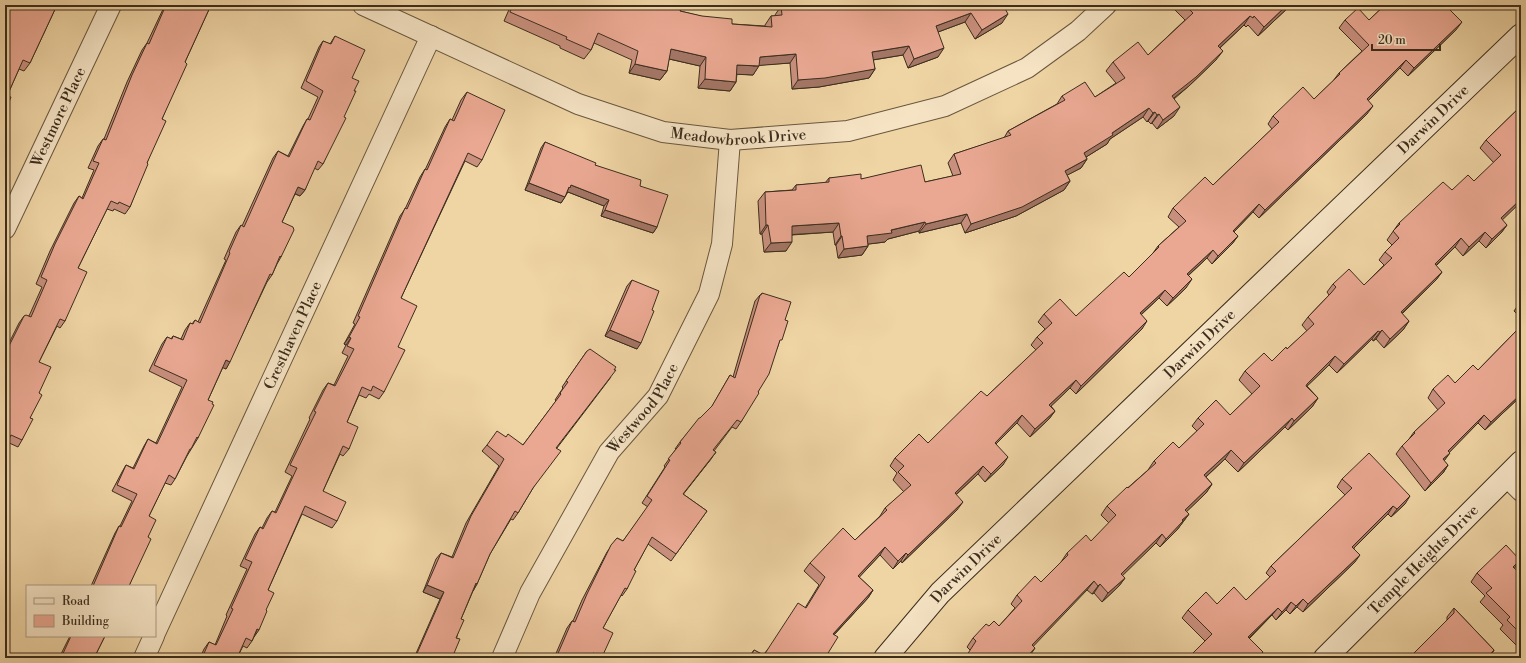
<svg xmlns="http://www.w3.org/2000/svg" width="1526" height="663" font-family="'Libre Bodoni',serif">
<rect width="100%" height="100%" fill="#efd4a4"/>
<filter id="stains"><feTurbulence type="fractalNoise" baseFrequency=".005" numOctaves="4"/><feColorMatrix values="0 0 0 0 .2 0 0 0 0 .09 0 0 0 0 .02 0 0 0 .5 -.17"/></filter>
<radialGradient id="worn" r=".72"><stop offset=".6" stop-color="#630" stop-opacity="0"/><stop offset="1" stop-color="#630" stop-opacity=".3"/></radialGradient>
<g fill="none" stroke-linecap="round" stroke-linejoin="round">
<g stroke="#69573f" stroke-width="22">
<g id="street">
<path id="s1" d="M 363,5 L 578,104 L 663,132 L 730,140 L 848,131 L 945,106 L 1027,68 L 1078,31 L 1106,5"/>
<path id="s2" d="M 5,229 L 111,5"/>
<path d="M 1507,477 L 1521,491"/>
<path id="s3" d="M 155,633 L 431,36"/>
<path d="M 144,658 L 154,636"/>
<path id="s4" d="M 502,658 L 530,593 L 609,452 L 658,396 L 709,294 L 722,244 L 730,140"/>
</g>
</g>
<g stroke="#3c2d1d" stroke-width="24">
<g id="secondary">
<path id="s5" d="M 885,658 L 940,593 L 1521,35"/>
<path id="s6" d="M 1325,658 L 1521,462"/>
</g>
</g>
<use href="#street" stroke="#f5e3c4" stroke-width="20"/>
<use href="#secondary" stroke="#f5e3c4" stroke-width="22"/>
</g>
<path fill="#c9907e" stroke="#3c2d1d" d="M 5,5 L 57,5 L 30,63 L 24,71 L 19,69 L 7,96 L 5,112 Z
M 165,5 L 211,5 L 185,62 L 162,119 L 147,163 L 130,207 L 125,214 L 114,209 L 113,211 L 107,209 L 78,268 L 65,321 L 60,328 L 57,326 L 39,362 L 39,393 L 22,440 L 18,447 L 7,442 L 5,445 L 5,351 L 19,323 L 24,316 L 29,316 L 42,287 L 36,284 L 50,251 L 74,203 L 79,196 L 82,198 L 94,170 L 88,168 L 98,146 L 103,139 L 104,139 L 127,82 L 142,50 L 147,43 Z
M 511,5 L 651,5 L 653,6 L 653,5 L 682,5 L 680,11 L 732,24 L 765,26 L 765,25 L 771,16 L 775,16 L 775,15 L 781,6 L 1003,5 L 1002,23 L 975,39 L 965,22 L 938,32 L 938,57 L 908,68 L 903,55 L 873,60 L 875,69 L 869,78 L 819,87 L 792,89 L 790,63 L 759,65 L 753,75 L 737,74 L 736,82 L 730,91 L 698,88 L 700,66 L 669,59 L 667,71 L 660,80 L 629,73 L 632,60 L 594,43 L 591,50 L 584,59 L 560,48 L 560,46 L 504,21 Z
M 1177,5 L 1291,5 L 1258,36 L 1248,25 L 1246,27 L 1244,25 L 1220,48 L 1216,60 L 1189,86 L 1174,99 L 1174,116 L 1157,129 L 1152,123 L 1151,124 L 1148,121 L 1147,122 L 1143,117 L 1110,139 L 1107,144 L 1086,157 L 1087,159 L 1081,168 L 1067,175 L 1070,181 L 1064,190 L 1016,216 L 965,233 L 961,223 L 919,233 L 919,231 L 888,239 L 885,242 L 868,244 L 868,246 L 862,255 L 838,258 L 836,245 L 835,245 L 833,232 L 792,235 L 786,251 L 764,252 L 762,234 L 760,234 L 758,201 L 765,192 L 792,190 L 796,185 L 825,183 L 829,178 L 861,179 L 925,182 L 953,176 L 948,163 L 954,154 L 1004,138 L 1008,131 L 1057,104 L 1062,96 L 1095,97 L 1116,83 L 1106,71 L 1113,62 L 1148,55 L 1185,20 L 1174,9 Z
M 1385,5 L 1454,5 L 1449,9 L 1456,30 L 1408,76 L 1400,68 L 1368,101 L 1367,114 L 1259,218 L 1253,212 L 1234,232 L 1238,236 L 1232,244 L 1212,264 L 1207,258 L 1188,276 L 1186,288 L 1167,306 L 1159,298 L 1141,315 L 1142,329 L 1076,394 L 1070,388 L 1051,406 L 1055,411 L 1049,419 L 1030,437 L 1017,423 L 996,444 L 1003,465 L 985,482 L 978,474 L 956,495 L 957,510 L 902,563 L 901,561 L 893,569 L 880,555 L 859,577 L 873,590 L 868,598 L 834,635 L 825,658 L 748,658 L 754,650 L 763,655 L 805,608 L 819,585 L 804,571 L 810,563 L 855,540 L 880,516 L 885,508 L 904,492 L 893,480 L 897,473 L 890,466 L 895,458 L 928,443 L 987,396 L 1036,350 L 1031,345 L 1037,337 L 1045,329 L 1038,322 L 1044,314 L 1076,316 L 1129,277 L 1153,253 L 1158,246 L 1179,227 L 1168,217 L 1173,208 L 1213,185 L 1272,129 L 1268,124 L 1273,116 L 1314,99 L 1333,81 L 1339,73 L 1362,51 L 1339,28 L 1345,20 L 1369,20 Z
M 335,36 L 352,78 L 354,91 L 323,164 L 318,170 L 314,168 L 305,190 L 300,196 L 295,194 L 282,222 L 281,257 L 277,264 L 272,275 L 267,282 L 226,369 L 223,367 L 208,400 L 198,438 L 187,456 L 175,479 L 171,485 L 165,483 L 149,516 L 148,537 L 129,586 L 91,586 L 115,533 L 119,526 L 120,526 L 132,501 L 112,491 L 122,472 L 126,465 L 133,468 L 144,446 L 148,439 L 156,443 L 182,387 L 149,371 L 162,344 L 167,337 L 171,339 L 173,336 L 181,339 L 185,330 L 190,323 L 192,324 L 195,320 L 198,322 L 226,260 L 224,259 L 236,232 L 241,225 L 242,226 L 273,158 L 278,151 L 288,156 L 303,126 L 307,119 L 308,119 L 318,97 L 301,88 L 319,47 L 323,41 L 330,44 Z
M 467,92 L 482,160 L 477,167 L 465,161 L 401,298 L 398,347 L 384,392 L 379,399 L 369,394 L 366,398 L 359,395 L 347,422 L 349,449 L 343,456 L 340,454 L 323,491 L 337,521 L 332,528 L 302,514 L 268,590 L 254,637 L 252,641 L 247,648 L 243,646 L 237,658 L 200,658 L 204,649 L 209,642 L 215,645 L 227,616 L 226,615 L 247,569 L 240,566 L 255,534 L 260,527 L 262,528 L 267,518 L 272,511 L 275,512 L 292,476 L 285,472 L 310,419 L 309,418 L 323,390 L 328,383 L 334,385 L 348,356 L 342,353 L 346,345 L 344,344 L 355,324 L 353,323 L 400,216 L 405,209 L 420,177 L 425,169 L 425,170 L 445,127 L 450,119 L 452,120 L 461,100 Z
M 1521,106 L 1502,220 L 1507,225 L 1501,233 L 1486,248 L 1479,241 L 1463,256 L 1455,247 L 1436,266 L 1442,272 L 1436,280 L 1402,314 L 1409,321 L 1403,330 L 1384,348 L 1376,339 L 1373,341 L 1372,339 L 1337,373 L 1329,365 L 1307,386 L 1318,398 L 1312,407 L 1288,430 L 1285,427 L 1238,472 L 1225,459 L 1206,477 L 1212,484 L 1206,493 L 1186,512 L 1189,514 L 1177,530 L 1160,547 L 1156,543 L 1122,575 L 1125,578 L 1119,586 L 1102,602 L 1094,593 L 1092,594 L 1087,590 L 970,650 L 967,647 L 973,638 L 989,626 L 999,626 L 1015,608 L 1011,604 L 1017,595 L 1041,582 L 1061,562 L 1067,553 L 1091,541 L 1109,523 L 1101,515 L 1107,506 L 1148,470 L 1154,461 L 1179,448 L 1197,431 L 1192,426 L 1198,418 L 1230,415 L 1252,394 L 1239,380 L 1245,371 L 1272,361 L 1287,349 L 1307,331 L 1302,325 L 1308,317 L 1329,295 L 1327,292 L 1333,284 L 1364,285 L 1384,265 L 1379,260 L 1385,252 L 1392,245 L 1387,240 L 1399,223 L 1452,190 L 1474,181 L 1494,163 L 1480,148 L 1486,140 Z
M 545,142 L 640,186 L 657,227 L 653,233 L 601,216 L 604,206 L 568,192 L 561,203 L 525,190 L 541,148 Z
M 632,280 L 637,349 L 605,336 L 627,286 Z
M 762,293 L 785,320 L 778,346 L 758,392 L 741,422 L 736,429 L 732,427 L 714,451 L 711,459 L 683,494 L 707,511 L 671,561 L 648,544 L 634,570 L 627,589 L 622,596 L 621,595 L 603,628 L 602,657 L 601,658 L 554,658 L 567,628 L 572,621 L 573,621 L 582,600 L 607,552 L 617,538 L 623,541 L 648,507 L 642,503 L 665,467 L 664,466 L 676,449 L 675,449 L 680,442 L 700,418 L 711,408 L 726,382 L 730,375 L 733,377 L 755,301 L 760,295 L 761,295 Z
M 1521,301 L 1521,318 L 1514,311 Z
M 1521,326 L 1521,396 L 1485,430 L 1478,423 L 1449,452 L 1444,461 L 1448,465 L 1443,473 L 1425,491 L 1396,454 L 1402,446 L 1409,439 L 1414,432 L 1438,410 L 1428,398 L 1433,389 L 1455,383 L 1478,370 Z
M 587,351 L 611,377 L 557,448 L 518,513 L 513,520 L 511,519 L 490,554 L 477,584 L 473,591 L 461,619 L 452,658 L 414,658 L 440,599 L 423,592 L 436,559 L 441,553 L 452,557 L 466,523 L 499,466 L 482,451 L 487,445 L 506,437 L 523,445 L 556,401 L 555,400 L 563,388 L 562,387 Z
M 1342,479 L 1405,504 L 1391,517 L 1388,514 L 1354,548 L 1355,562 L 1303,612 L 1297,607 L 1290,614 L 1286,610 L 1276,620 L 1272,615 L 1249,639 L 1263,652 L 1258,658 L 1188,658 L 1205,641 L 1182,618 L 1188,610 L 1217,604 L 1246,600 L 1270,577 L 1266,573 L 1271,566 L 1345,495 L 1337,487 Z
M 1520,560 L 1514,568 L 1521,574 L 1521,650 L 1500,629 L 1503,625 L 1480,602 L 1485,596 L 1471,582 L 1477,573 Z
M 1454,608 L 1494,650 L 1489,658 L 1409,658 L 1447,620 L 1447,617 Z
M 70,636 L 105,636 L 94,658 L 59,658 Z"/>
<path fill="#a47666" stroke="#3c2d1d" d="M 1287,5 L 1291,5 L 1258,36 L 1264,27 Z
M 1451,5 L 1454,5 L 1442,16 L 1448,8 Z
M 971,13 L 965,22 L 930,35 L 936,26 Z
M 1008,14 L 1002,23 L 975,39 L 982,30 Z
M 1250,16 L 1244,25 L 1212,55 L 1218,46 Z
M 1462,22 L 1456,30 L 1408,76 L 1414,68 Z
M 909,46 L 903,55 L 866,61 L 872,52 Z
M 944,48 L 938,57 L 908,68 L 914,59 Z
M 671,49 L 706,57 L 700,66 L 665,58 Z
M 1223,51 L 1216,60 L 1189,86 L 1165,105 L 1172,96 Z
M 796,54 L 790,63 L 753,66 L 760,57 Z
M 1406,60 L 1400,68 L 1361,108 L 1367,99 Z
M 635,64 L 667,71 L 660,80 L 629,73 Z
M 737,65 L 759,66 L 753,75 L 731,74 Z
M 875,69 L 869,78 L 819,87 L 792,89 L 798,80 Z
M 705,79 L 736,82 L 730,91 L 698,88 Z
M 1373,106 L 1367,114 L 1259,218 L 1265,210 Z
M 1180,107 L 1174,116 L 1157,129 L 1163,120 Z
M 1149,108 L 1143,117 L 1110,139 L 1107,144 L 1078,162 L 1084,153 L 1112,133 Z
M 1155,112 L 1148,121 L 1147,122 L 1153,113 Z
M 1159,114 L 1152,123 L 1151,124 L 1157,115 Z
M 1087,159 L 1081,168 L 1058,180 L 1065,171 Z
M 1070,181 L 1064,190 L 1016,216 L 965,233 L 971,224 Z
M 529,183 L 565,197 L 561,203 L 525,190 Z
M 571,185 L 609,200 L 604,206 L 568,192 L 566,194 L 569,187 Z
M 298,187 L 305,190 L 300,196 L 294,193 Z
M 1521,199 L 1521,202 L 1495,227 L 1501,218 Z
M 1259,204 L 1253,212 L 1227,239 L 1233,231 Z
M 605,210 L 657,227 L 653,233 L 601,216 Z
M 967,214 L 961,223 L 919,233 L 926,224 Z
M 925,222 L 919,231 L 888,239 L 885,242 L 861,245 L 867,236 Z
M 839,223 L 833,232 L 785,235 L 792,226 Z
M 766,225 L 768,225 L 762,234 L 760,234 Z
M 1507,225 L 1501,233 L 1486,248 L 1492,239 Z
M 1485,232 L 1479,241 L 1463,256 L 1469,247 Z
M 841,236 L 842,236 L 836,245 L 835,245 Z
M 1238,236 L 1232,244 L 1212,264 L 1218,256 Z
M 1461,238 L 1455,247 L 1428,273 L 1435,264 Z
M 792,242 L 786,251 L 764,252 L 771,243 Z
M 868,246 L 862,255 L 838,258 L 844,249 Z
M 1213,250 L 1207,258 L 1181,282 L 1187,274 Z
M 1442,272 L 1436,280 L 1394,321 L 1401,312 Z
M 1192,279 L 1186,288 L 1167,306 L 1173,298 Z
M 1165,290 L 1159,298 L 1134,321 L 1140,313 Z
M 1147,321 L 1142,329 L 1076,394 L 1081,386 Z
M 1409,321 L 1403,330 L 1384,348 L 1390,339 Z
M 610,330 L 641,343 L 637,349 L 605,336 Z
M 1382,330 L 1376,339 L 1373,341 L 1380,332 Z
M 1378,331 L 1372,339 L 1337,373 L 1344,364 Z
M 349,337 L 351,338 L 346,345 L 344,344 Z
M 1335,356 L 1329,365 L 1301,392 L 1307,384 Z
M 226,360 L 230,362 L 226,369 L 221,367 Z
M 1076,380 L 1070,388 L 1044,413 L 1049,405 Z
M 1521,394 L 1521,396 L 1485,430 L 1491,422 Z
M 1318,398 L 1312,407 L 1288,430 L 1294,421 Z
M 1055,411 L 1049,419 L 1030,437 L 1035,429 Z
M 1022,415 L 1017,423 L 989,451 L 995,443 Z
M 1484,415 L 1478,423 L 1443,459 L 1448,451 Z
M 1292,418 L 1285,427 L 1238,472 L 1244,463 Z
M 1231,450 L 1225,459 L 1198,484 L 1204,475 Z
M 716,452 L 711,459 L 678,501 L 683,494 Z
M 1450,453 L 1444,461 L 1443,459 Z
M 1008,457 L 1003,465 L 985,482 L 991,474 Z
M 1448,465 L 1443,473 L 1425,491 L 1431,483 Z
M 983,466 L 978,474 L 949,501 L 955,493 Z
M 1212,484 L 1206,493 L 1179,519 L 1185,510 Z
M 1410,496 L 1405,504 L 1391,517 L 1397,509 Z
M 963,502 L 957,510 L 902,563 L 908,555 Z
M 1393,506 L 1388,514 L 1347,555 L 1352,547 Z
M 1189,514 L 1177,530 L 1160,547 L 1166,539 Z
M 1162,534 L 1156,543 L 1115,583 L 1121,574 Z
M 885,547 L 880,555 L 853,584 L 858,576 Z
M 906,553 L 901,561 L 893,569 L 898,561 Z
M 1360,555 L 1355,562 L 1303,612 L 1308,604 Z
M 1520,560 L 1514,569 L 1513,567 Z
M 1125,578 L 1119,586 L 1102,602 L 1108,593 Z
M 1094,581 L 1087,590 L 1026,654 L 1032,645 Z
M 476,583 L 477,584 L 473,591 Z
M 1100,584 L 1094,593 L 1092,594 L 1098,586 Z
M 427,585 L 444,592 L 440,599 L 423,592 Z
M 873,590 L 868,598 L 827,642 L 833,634 Z
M 1303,599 L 1297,607 L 1290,614 L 1296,606 Z
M 1291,602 L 1286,610 L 1276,620 L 1282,612 Z
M 1278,608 L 1272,615 L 1242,645 L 1248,637 Z
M 257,629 L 259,630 L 254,637 Z
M 1035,648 L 1029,657 L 1028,658 L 1026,658 Z
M 1494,650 L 1489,658 L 1487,658 Z"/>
<path fill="#eaa892" stroke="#3c2d1d" d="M 7,5 L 57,5 L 30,63 L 23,60 L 7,96 L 11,97 L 5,112 L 5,20 L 7,17 L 5,16 L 5,9 Z
M 166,5 L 211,5 L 185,62 L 187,64 L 162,119 L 166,121 L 147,163 L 148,164 L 130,207 L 119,202 L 118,204 L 111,201 L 78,268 L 87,272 L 65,321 L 60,319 L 39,362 L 51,367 L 39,393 L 42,395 L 30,418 L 33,419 L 22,440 L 11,435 L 9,439 L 5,437 L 5,354 L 24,316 L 26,315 L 31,317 L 47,280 L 41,277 L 55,244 L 79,196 L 83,199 L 99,163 L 93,161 L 103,139 L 106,140 L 132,75 L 147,43 L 149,44 Z
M 513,5 L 651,5 L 657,7 L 657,5 L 682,5 L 680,11 L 702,16 L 732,19 L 732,24 L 772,27 L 771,16 L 782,15 L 781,6 L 791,5 L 1003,5 L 1008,14 L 982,30 L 971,13 L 936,26 L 944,48 L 914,59 L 909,46 L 872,52 L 875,69 L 825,78 L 798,80 L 796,54 L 760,57 L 759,66 L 737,65 L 736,82 L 705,79 L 706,57 L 671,49 L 667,71 L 635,64 L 638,51 L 598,33 L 591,50 L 566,39 L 567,37 L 510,12 Z
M 1185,5 L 1287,5 L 1264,27 L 1254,16 L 1253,18 L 1250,16 L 1218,46 L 1223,51 L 1196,77 L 1172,96 L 1180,107 L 1163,120 L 1159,114 L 1157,115 L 1155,112 L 1153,113 L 1149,108 L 1112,133 L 1113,135 L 1084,153 L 1087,159 L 1065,171 L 1070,181 L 1022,207 L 971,224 L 967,214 L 926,224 L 925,222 L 891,230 L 892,233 L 867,236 L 868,246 L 844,249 L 842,236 L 841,236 L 839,223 L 792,226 L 792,242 L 771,243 L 768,225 L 766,225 L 765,192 L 796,190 L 796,185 L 829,182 L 829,178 L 861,174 L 861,179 L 921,165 L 925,182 L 961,174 L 954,154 L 1011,135 L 1008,131 L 1065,100 L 1062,96 L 1085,82 L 1095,97 L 1125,78 L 1113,62 L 1138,42 L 1148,55 L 1193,13 Z
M 1385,5 L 1451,5 L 1448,8 L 1462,22 L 1414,68 L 1406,60 L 1367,99 L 1373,106 L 1265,210 L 1259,204 L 1233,231 L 1238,236 L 1218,256 L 1213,250 L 1187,274 L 1192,279 L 1173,298 L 1165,290 L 1140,313 L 1147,321 L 1081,386 L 1076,380 L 1049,405 L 1055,411 L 1035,429 L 1022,415 L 995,443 L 1008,457 L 991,474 L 983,466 L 955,493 L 963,502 L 908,555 L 906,553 L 898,561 L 885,547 L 858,576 L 873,590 L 833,634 L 838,637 L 825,658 L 750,658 L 754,650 L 764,655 L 798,603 L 806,608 L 825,577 L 810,563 L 843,528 L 855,540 L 887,510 L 885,508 L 911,485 L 898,472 L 904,466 L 895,458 L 919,434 L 928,443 L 981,391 L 987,396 L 1043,343 L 1037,337 L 1052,323 L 1044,314 L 1060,299 L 1076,316 L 1124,272 L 1129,277 L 1159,247 L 1158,246 L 1186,221 L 1173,208 L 1205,177 L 1213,185 L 1279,122 L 1273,116 L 1303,87 L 1314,99 L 1340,74 L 1339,73 L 1369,45 L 1345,20 L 1358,8 L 1369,20 Z
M 335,36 L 365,50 L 352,78 L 359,81 L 354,91 L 356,91 L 344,117 L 346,118 L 323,164 L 318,161 L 305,190 L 298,187 L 282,222 L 293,227 L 294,230 L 281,257 L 280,256 L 272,275 L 270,274 L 230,362 L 226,360 L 208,400 L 213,402 L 212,404 L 214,405 L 198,438 L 197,437 L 191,449 L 190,449 L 175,479 L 169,475 L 149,516 L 156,520 L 148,537 L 151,539 L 129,586 L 93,586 L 119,526 L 121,527 L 137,494 L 117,485 L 126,465 L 134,469 L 148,439 L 157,444 L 187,380 L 154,365 L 167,337 L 172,339 L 173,336 L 183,340 L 190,323 L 193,324 L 195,320 L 200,323 L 230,253 L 229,252 L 241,225 L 244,227 L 278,151 L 289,157 L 307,119 L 310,120 L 323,91 L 306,81 L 323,41 L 331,44 Z
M 467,92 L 505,110 L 482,160 L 468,153 L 401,298 L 417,306 L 398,347 L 405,350 L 384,392 L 373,386 L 371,391 L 362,387 L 347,422 L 358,427 L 349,449 L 343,446 L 323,491 L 346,502 L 337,521 L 305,506 L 268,590 L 274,593 L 266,610 L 267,611 L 259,630 L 257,629 L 252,641 L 246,638 L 237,658 L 202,658 L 209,642 L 216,645 L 233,609 L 231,608 L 252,562 L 245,559 L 260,527 L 263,529 L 272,511 L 276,513 L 297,468 L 290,465 L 316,412 L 314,411 L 328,383 L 335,386 L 354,349 L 347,346 L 351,338 L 349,337 L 360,317 L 358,316 L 405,208 L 407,209 L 425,169 L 427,170 L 450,119 L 454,121 Z
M 1521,106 L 1521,199 L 1501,218 L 1507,225 L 1492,239 L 1485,232 L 1469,247 L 1461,238 L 1435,264 L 1442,272 L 1401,312 L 1409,321 L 1390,339 L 1382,330 L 1380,332 L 1378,331 L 1344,364 L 1335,356 L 1307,384 L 1306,386 L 1318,398 L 1294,421 L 1292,418 L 1244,463 L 1231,450 L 1204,475 L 1212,484 L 1185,510 L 1189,514 L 1182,520 L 1183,521 L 1166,539 L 1162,534 L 1121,574 L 1125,578 L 1108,593 L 1100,584 L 1098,586 L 1094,581 L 1032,645 L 1035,648 L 1026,658 L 965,658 L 976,641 L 973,638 L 986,624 L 989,626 L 994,621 L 999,626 L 1022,601 L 1017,595 L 1035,576 L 1041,582 L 1068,555 L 1067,553 L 1086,535 L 1091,541 L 1116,515 L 1107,506 L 1127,487 L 1128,488 L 1156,463 L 1154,461 L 1173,442 L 1179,448 L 1204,424 L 1198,418 L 1216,400 L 1230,415 L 1260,386 L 1245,371 L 1264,353 L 1272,361 L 1286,347 L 1287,349 L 1314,324 L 1308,317 L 1331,293 L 1336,287 L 1333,284 L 1349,269 L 1364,285 L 1392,258 L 1385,252 L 1399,238 L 1393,231 L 1400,224 L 1399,223 L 1443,182 L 1452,190 L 1468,175 L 1474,181 L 1501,155 L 1486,140 Z
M 545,142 L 596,163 L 595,165 L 641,180 L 640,186 L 668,195 L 657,227 L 605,210 L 609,200 L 571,185 L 570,188 L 569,187 L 565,197 L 529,183 Z
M 632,280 L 659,291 L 652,310 L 654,311 L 641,343 L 610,330 Z
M 762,293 L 791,302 L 785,320 L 788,321 L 782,340 L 780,340 L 769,374 L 758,392 L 759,393 L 741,422 L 737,420 L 713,450 L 716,452 L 683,494 L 707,511 L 676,554 L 652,537 L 634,570 L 636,571 L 627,589 L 625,588 L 603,628 L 613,633 L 602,657 L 593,653 L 591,658 L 556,658 L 572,621 L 575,622 L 587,594 L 611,545 L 617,538 L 623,541 L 652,500 L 647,496 L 670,460 L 668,459 L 681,443 L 680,442 L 699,418 L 700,418 L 712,406 L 730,375 L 735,378 L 760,295 L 761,295 Z
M 1521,326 L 1521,394 L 1491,422 L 1484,415 L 1448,451 L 1450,453 L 1443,459 L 1448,465 L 1431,483 L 1402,446 L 1415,433 L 1414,432 L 1445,403 L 1433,389 L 1448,375 L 1455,383 L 1473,365 L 1478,370 Z
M 590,349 L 616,367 L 614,370 L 616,370 L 556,448 L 561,451 L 533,488 L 518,513 L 515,511 L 490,554 L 477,584 L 476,583 L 461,619 L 464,620 L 456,638 L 460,639 L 452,658 L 415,658 L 444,592 L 427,585 L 441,553 L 453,558 L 471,516 L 504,459 L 487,445 L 497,431 L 506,437 L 508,434 L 523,445 L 561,394 L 560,393 L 568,382 L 566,381 L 587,351 Z
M 1369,453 L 1410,496 L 1397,509 L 1393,506 L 1352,547 L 1360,555 L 1308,604 L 1303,599 L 1296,606 L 1291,602 L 1282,612 L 1278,608 L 1248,637 L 1263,652 L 1257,658 L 1188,658 L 1212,634 L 1188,610 L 1206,592 L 1217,604 L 1234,587 L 1246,600 L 1276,571 L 1271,566 L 1352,488 L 1342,479 Z
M 1506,545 L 1520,560 L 1513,567 L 1521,574 L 1521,634 L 1507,620 L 1510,617 L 1486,593 L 1492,588 L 1477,573 Z
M 1454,608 L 1494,650 L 1487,658 L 1409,658 L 1454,613 Z
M 71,636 L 105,636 L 94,658 L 61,658 Z"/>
<g text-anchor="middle" stroke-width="3.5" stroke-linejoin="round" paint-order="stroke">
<g font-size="15" fill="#3c2d1d" stroke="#f5e3c4">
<text dy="5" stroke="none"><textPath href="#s2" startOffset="124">Westmore Place</textPath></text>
<text dy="5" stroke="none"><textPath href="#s5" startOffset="769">Darwin Drive</textPath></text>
<text dy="5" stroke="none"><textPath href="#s1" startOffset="402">Meadowbrook Drive</textPath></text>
<text dy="5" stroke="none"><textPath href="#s3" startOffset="328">Cresthaven Place</textPath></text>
<text dy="5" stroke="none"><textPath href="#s5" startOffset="445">Darwin Drive</textPath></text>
<text dy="5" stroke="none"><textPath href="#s4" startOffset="288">Westwood Place</textPath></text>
<text dy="5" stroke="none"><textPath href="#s6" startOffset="139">Temple Heights Drive</textPath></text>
<text dy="5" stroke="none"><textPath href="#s5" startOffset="121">Darwin Drive</textPath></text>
</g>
</g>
<rect width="1526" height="663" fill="none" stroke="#efd4a4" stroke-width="20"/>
<rect x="6" y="6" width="1514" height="651" fill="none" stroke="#3c2d1d" stroke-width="2"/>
<rect x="10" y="10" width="1506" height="643" fill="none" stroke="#3c2d1d"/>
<rect x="26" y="585" width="130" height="52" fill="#f5e3c4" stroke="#ab9a81"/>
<rect x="34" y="598" width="20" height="6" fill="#f5e3c4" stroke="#ab9a81"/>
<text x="62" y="605" font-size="12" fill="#3c2d1d">Road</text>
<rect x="34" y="615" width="20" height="12" fill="#eaa892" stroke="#ab9a81"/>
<text x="62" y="625" font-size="12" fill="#3c2d1d">Building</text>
<path d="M1372 44v6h68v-6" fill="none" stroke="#3c2d1d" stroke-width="2"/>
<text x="1378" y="44" font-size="12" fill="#3c2d1d" stroke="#f5e3c4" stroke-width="3" paint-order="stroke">20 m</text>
<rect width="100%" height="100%" filter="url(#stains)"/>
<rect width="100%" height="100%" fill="url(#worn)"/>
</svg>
